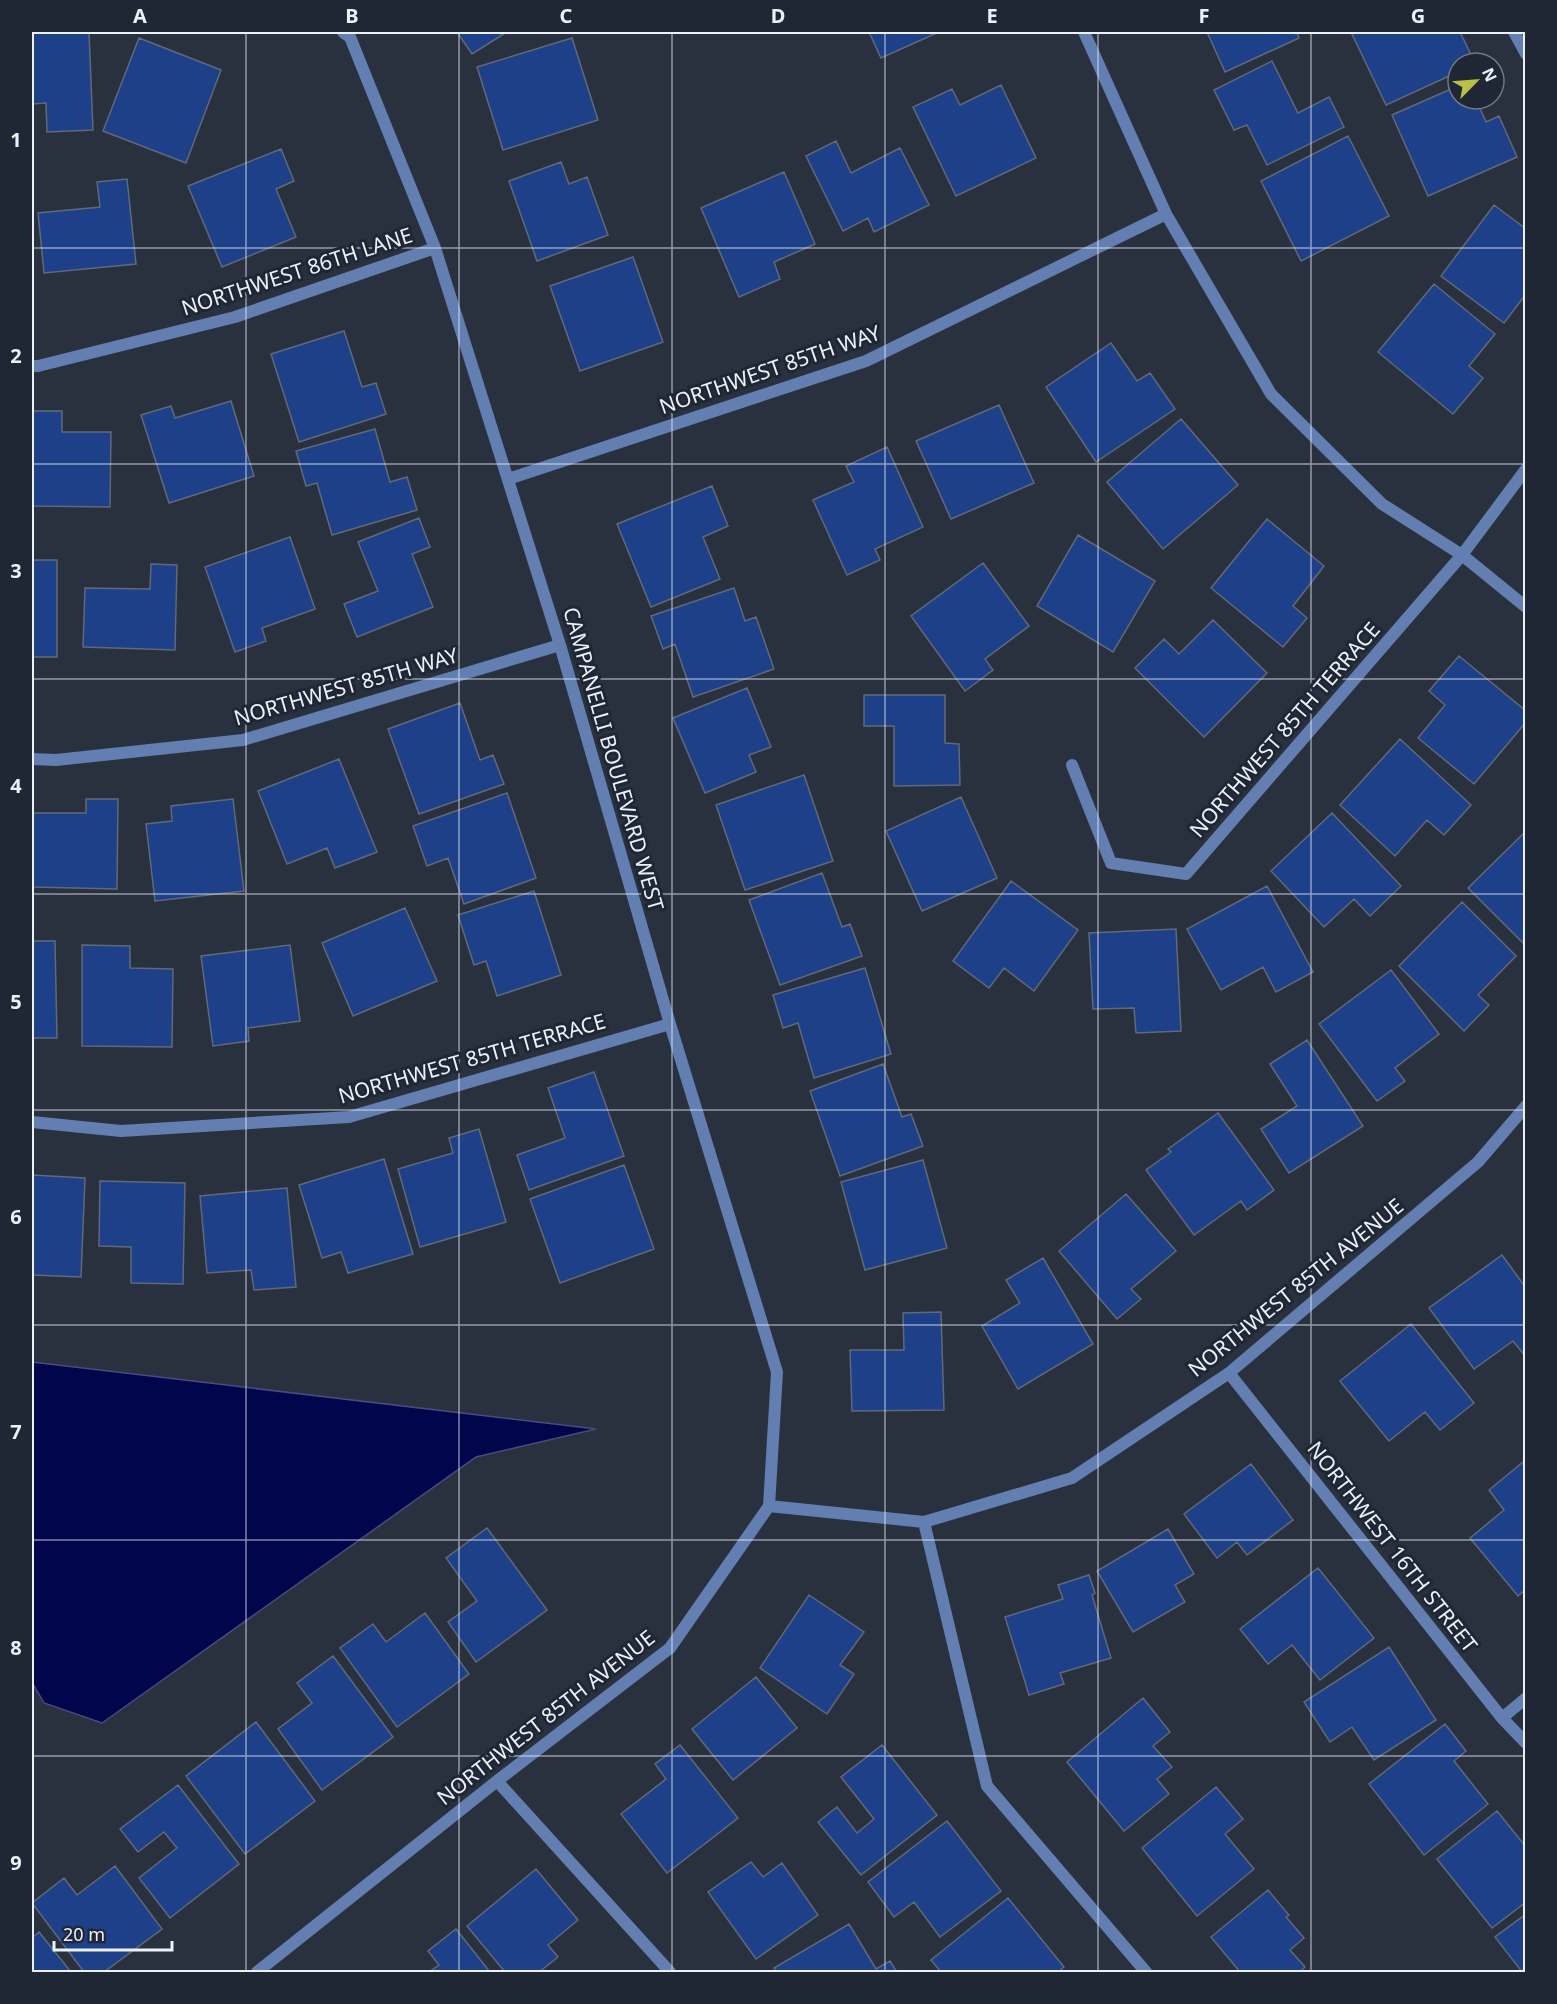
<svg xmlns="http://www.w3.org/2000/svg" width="1557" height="2004" font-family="'Noto Sans',sans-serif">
<rect width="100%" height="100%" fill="#29313f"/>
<path fill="#00054c" stroke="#464c80" stroke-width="1.5" d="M 32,1362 L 596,1429 L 476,1457 L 102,1723 L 44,1703 L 32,1682 Z"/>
<path fill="#1d4088" stroke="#606979" stroke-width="1.5" d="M 32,32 L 89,32 L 93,130 L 47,132 L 46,103 L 32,104 Z
M 457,32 L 507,32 L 472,54 Z
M 869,32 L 939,32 L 881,58 Z
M 1207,32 L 1297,32 L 1299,38 L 1225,72 Z
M 1351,32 L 1460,32 L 1475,63 L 1458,63 L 1458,72 L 1386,105 Z
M 139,38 L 221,70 L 186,163 L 103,131 Z
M 572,38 L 598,120 L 503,150 L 477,67 Z
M 1272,61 L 1298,113 L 1329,97 L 1344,127 L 1267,165 L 1247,125 L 1234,130 L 1214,90 Z
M 1001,85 L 1036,158 L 956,196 L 913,107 L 952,89 L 960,105 Z
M 1458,86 L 1458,99 L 1476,99 L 1486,122 L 1499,116 L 1517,157 L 1428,196 L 1392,115 Z
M 1348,136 L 1389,216 L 1301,261 L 1261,181 Z
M 836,141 L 851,173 L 900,148 L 929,205 L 874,232 L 868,218 L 843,231 L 806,156 Z
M 281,149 L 294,181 L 276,189 L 296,237 L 222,267 L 188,186 Z
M 561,162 L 569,184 L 587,177 L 608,235 L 537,261 L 509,181 Z
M 784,172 L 815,244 L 774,262 L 780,279 L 739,297 L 701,208 Z
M 127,179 L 136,264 L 44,273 L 38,213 L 100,207 L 97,182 Z
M 1494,205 L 1526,229 L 1526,294 L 1504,323 L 1441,276 Z
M 633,257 L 663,342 L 580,371 L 550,286 Z
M 1434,284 L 1495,334 L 1469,366 L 1483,378 L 1453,414 L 1378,352 Z
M 344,331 L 362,387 L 376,383 L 386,414 L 299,442 L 271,354 Z
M 1111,343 L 1137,381 L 1150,373 L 1175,409 L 1096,462 L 1046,387 Z
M 231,401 L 254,476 L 169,503 L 141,415 L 171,406 L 175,418 Z
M 999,405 L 1034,483 L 951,519 L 916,441 Z
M 32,411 L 62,411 L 62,432 L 111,432 L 110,507 L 32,506 Z
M 1181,419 L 1238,485 L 1163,549 L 1107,482 Z
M 375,429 L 390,482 L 407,477 L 417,510 L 332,535 L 317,483 L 306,486 L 296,451 Z
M 887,447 L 923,527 L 875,549 L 880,560 L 847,575 L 813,500 L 854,482 L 846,466 Z
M 712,486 L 728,526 L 703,537 L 720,579 L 651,607 L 617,524 Z
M 419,518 L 430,547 L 412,554 L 433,607 L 357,637 L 344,604 L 378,591 L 358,542 Z
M 1267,519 L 1324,566 L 1293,606 L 1307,618 L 1283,647 L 1211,588 Z
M 1078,535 L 1155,581 L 1113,652 L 1037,606 Z
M 290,537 L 315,609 L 262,628 L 266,641 L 235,652 L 205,567 Z
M 32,560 L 57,560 L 57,657 L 32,657 Z
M 983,563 L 1029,626 L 985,659 L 993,670 L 965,691 L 911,616 Z
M 151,564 L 177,565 L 175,650 L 83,647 L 85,588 L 150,589 Z
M 734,588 L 745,621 L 756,617 L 774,669 L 693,697 L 675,644 L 663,649 L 651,616 Z
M 1213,620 L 1267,673 L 1204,737 L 1135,668 L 1164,639 L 1179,654 Z
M 1459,656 L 1526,711 L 1526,722 L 1474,784 L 1418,738 L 1445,705 L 1429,691 Z
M 747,688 L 771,747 L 749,755 L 756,772 L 705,793 L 673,718 Z
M 864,695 L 945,695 L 945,743 L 959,744 L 960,785 L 894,786 L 894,726 L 864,726 Z
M 460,703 L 480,760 L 493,755 L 504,784 L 419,814 L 388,729 Z
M 1400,739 L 1471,805 L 1444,835 L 1427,820 L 1395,856 L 1340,805 Z
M 339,759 L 377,852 L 335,868 L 327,848 L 287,864 L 258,791 Z
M 804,775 L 833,861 L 745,890 L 716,805 Z
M 507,793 L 536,878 L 464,904 L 448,858 L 427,866 L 413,826 Z
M 961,797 L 997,878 L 922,911 L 886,831 Z
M 86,799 L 118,799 L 117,889 L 32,887 L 32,813 L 86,813 Z
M 233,799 L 244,891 L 155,901 L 146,824 L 172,821 L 171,806 Z
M 1332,813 L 1401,886 L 1370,916 L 1354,899 L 1324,927 L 1271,871 Z
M 1526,831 L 1526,946 L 1468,888 Z
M 822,873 L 842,927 L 850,924 L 862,956 L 780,985 L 749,900 Z
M 1011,881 L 1078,930 L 1034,991 L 1004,968 L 989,988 L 953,961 Z
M 1267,886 L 1313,972 L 1276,992 L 1263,967 L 1221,990 L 1187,929 Z
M 534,891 L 561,975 L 497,996 L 486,961 L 474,965 L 458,915 Z
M 1462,902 L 1516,956 L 1478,995 L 1489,1005 L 1464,1031 L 1399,966 Z
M 405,908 L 437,981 L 353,1016 L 322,943 Z
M 1176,929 L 1181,1031 L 1136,1033 L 1134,1008 L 1093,1009 L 1089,933 Z
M 32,941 L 55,941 L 57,1038 L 32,1038 Z
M 82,945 L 130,946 L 130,968 L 173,969 L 172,1047 L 82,1046 Z
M 290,945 L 300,1021 L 248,1028 L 249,1041 L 213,1046 L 201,956 Z
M 865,968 L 891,1054 L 814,1078 L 798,1023 L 783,1028 L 773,995 Z
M 1391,970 L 1439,1034 L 1395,1068 L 1405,1081 L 1377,1101 L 1319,1024 Z
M 1307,1040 L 1363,1126 L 1289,1173 L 1261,1129 L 1297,1106 L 1270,1064 Z
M 883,1064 L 902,1117 L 911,1114 L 923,1146 L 840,1176 L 810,1091 Z
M 594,1072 L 624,1156 L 529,1190 L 517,1155 L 565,1138 L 548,1088 Z
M 1218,1113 L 1274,1190 L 1247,1210 L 1241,1201 L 1194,1235 L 1146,1170 L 1171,1152 L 1168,1149 Z
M 479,1129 L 506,1222 L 420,1247 L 398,1169 L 453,1153 L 449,1138 Z
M 384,1159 L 413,1254 L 348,1273 L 341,1252 L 322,1258 L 299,1185 Z
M 923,1160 L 947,1248 L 865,1270 L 841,1182 Z
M 624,1165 L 654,1249 L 560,1283 L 530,1199 Z
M 32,1175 L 85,1178 L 81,1277 L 32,1275 Z
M 100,1181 L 185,1183 L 183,1284 L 131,1283 L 131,1247 L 99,1246 Z
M 287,1188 L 296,1287 L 254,1290 L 251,1270 L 207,1273 L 200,1196 Z
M 1126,1194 L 1176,1251 L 1131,1289 L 1141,1299 L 1117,1319 L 1059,1251 Z
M 1502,1255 L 1526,1288 L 1526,1357 L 1513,1341 L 1474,1369 L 1429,1308 Z
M 1043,1258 L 1093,1344 L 1018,1389 L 982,1326 L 1020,1303 L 1006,1280 Z
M 941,1312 L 944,1410 L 852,1411 L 850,1350 L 904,1350 L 903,1313 Z
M 1411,1324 L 1474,1403 L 1440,1430 L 1425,1412 L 1389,1441 L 1340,1381 Z
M 1523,1462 L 1526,1465 L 1526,1589 L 1518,1596 L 1470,1538 L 1504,1510 L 1489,1490 Z
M 1251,1464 L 1293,1520 L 1247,1555 L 1237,1542 L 1217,1558 L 1184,1514 Z
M 487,1528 L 547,1610 L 476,1662 L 448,1622 L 477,1601 L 446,1558 Z
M 1168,1529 L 1194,1574 L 1175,1585 L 1185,1602 L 1133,1632 L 1097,1571 Z
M 1318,1568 L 1374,1638 L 1320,1680 L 1292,1645 L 1268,1664 L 1240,1629 Z
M 1089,1575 L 1095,1593 L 1092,1595 L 1111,1658 L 1060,1673 L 1064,1684 L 1029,1695 L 1005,1617 L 1063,1599 L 1058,1585 Z
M 809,1595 L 864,1632 L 840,1665 L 854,1674 L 827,1714 L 760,1668 Z
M 425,1613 L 469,1674 L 397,1727 L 340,1648 L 373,1624 L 386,1642 Z
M 1389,1647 L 1436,1720 L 1374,1760 L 1352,1727 L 1330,1742 L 1304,1702 Z
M 333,1656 L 393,1737 L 322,1790 L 278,1729 L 312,1703 L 297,1683 Z
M 756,1677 L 797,1728 L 733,1780 L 692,1729 Z
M 1143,1698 L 1170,1732 L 1153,1746 L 1172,1767 L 1157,1779 L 1169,1794 L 1124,1831 L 1067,1762 Z
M 256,1722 L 315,1801 L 245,1854 L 186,1776 Z
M 1445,1724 L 1466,1751 L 1454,1761 L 1488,1804 L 1424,1855 L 1369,1784 Z
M 680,1745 L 738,1818 L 667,1873 L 621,1814 L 666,1779 L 655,1764 Z
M 882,1745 L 937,1815 L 861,1875 L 818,1822 L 837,1807 L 857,1833 L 874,1819 L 841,1777 Z
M 178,1785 L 239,1864 L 170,1918 L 139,1878 L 177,1848 L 164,1832 L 138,1852 L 120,1829 Z
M 1216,1787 L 1243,1819 L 1225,1834 L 1254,1869 L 1197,1916 L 1142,1848 Z
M 1497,1811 L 1526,1847 L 1526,1902 L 1492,1928 L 1437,1859 Z
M 947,1821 L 1001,1891 L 940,1937 L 914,1902 L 894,1917 L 868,1882 Z
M 751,1862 L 763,1877 L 782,1863 L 818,1915 L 756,1959 L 708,1892 Z
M 115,1866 L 162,1929 L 104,1972 L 84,1972 L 32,1903 L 64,1878 L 77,1895 Z
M 536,1869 L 578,1920 L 548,1945 L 558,1957 L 539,1972 L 505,1972 L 467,1926 Z
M 1268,1890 L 1289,1915 L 1286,1917 L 1304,1938 L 1290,1950 L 1305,1967 L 1299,1972 L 1240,1972 L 1211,1937 Z
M 1008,1898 L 1064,1967 L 1058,1972 L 941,1972 L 931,1960 Z
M 1526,1914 L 1526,1971 L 1522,1972 L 1495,1937 Z
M 849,1924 L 876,1969 L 890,1961 L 897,1972 L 777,1972 L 774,1968 Z
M 456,1929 L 490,1972 L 429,1972 L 439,1965 L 428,1951 Z
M 39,1932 L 71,1972 L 32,1972 L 32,1938 Z"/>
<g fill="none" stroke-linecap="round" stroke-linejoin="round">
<path stroke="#637eb1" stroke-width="12" d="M 343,32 L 350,37 L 435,248 L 560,645 L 670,1024 L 777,1372 L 769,1506
M 1084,32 L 1166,214 L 1271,394 L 1382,504 L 1462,555 L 1526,607
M 1514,32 L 1526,54
M 32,366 L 38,366 L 235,317 L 435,248
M 508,479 L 866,361 L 1166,214
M 32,759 L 56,760 L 243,740 L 560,645
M 1072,765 L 1111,863 L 1186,874 L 1462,555 L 1526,469
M 32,1122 L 121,1131 L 349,1117 L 670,1024
M 1229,1373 L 1502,1718 L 1526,1743
M 769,1506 L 924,1522 L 1072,1478 L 1229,1373 L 1478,1162 L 1526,1106
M 924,1522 L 987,1786 L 1146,1972
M 1502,1718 L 1526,1698
M 497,1781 L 670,1972
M 257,1972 L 497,1781 L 670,1648 L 769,1506"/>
</g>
<path fill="none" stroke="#ebf1fa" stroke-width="1.5" stroke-opacity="0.55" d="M 246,32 L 246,1972M 459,32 L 459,1972M 672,32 L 672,1972M 885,32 L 885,1972M 1098,32 L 1098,1972M 1311,32 L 1311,1972M 32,248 L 1526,248M 32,464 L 1526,464M 32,679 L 1526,679M 32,894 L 1526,894M 32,1110 L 1526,1110M 32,1325 L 1526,1325M 32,1540 L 1526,1540M 32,1756 L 1526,1756"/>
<g text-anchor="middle" stroke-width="6" stroke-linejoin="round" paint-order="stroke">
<g font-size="21" fill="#ebf1fa" stroke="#1f2734">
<text transform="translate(297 272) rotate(-18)" y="7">NORTHWEST 86TH LANE</text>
<text transform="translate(770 370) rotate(-19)" y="7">NORTHWEST 85TH WAY</text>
<text transform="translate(346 687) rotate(-16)" y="7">NORTHWEST 85TH WAY</text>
<text transform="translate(1285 730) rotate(-49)" y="7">NORTHWEST 85TH TERRACE</text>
<text transform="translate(613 759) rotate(74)" y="7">CAMPANELLI BOULEVARD WEST</text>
<text transform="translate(472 1059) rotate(-16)" y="7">NORTHWEST 85TH TERRACE</text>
<text transform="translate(1296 1288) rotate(-39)" y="7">NORTHWEST 85TH AVENUE</text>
<text transform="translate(1392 1547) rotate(52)" y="7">NORTHWEST 16TH STREET</text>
<text transform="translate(546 1718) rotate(-38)" y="7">NORTHWEST 85TH AVENUE</text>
</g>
</g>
<rect width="1557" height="2004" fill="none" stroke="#1f2734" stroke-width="66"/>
<g transform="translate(1476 81) rotate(65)"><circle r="28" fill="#1f2734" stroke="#717883" stroke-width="1.5"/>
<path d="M0-4.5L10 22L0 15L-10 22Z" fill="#b9c046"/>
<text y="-9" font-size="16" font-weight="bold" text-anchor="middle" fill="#ebf1fa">N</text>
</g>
<path d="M54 1941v9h118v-9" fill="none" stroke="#ebf1fa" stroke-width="3"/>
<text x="63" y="1941" font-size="18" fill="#ebf1fa" stroke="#1f2734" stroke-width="4.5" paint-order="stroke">20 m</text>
<rect x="33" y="33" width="1491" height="1938" fill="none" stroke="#ebf1fa" stroke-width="2"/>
<g font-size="20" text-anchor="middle" font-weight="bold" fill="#ebf1fa">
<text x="140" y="23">A</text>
<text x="352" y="23">B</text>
<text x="566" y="23">C</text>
<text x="778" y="23">D</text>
<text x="992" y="23">E</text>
<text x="1204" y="23">F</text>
<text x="1418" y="23">G</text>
<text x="16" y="147">1</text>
<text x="16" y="363">2</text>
<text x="16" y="578">3</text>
<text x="16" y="793">4</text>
<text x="16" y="1009">5</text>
<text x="16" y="1224">6</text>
<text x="16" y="1439">7</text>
<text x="16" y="1655">8</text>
<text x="16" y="1870">9</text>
</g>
</svg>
